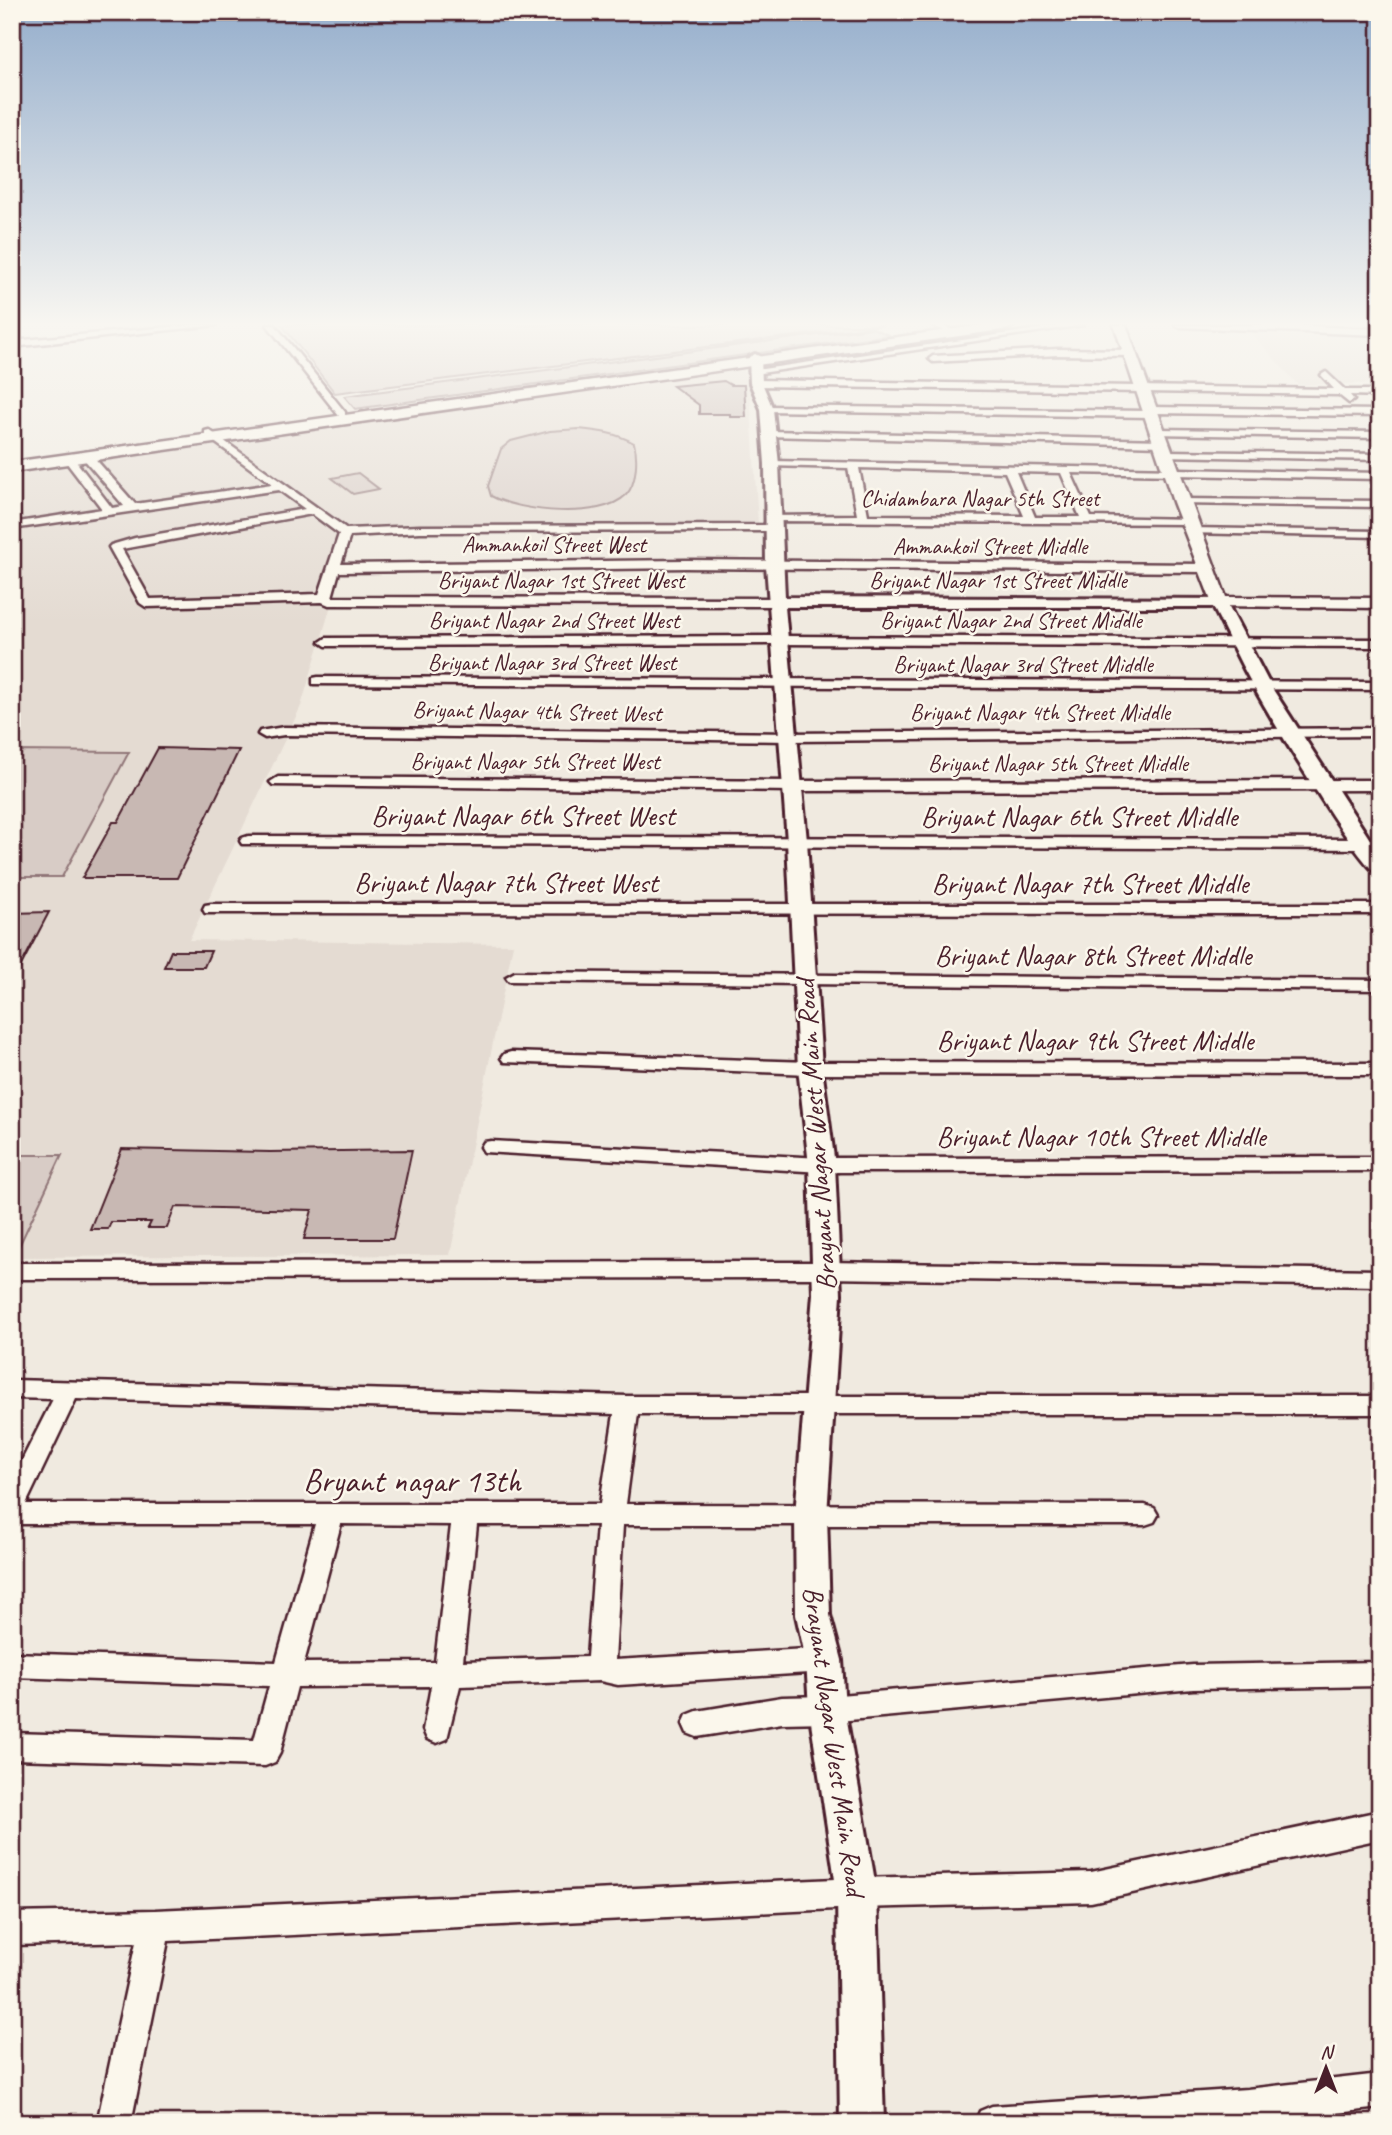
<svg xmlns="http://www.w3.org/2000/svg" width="1392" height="2135" font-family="Caveat,sans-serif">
<rect width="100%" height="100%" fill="#f0eae0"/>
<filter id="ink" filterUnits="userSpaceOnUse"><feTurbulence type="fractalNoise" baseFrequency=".0143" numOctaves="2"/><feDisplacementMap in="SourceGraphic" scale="14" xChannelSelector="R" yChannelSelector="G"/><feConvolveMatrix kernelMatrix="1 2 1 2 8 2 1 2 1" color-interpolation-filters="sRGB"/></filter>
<g filter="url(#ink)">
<path fill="#e4dbd2" d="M 1245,326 L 1380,328 L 1380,383 L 1298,385 Z
M 743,370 L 749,376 L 758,524 L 342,528 L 344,562 L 301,706 L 189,940 L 513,944 L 450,1255 L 12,1257 L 12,471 Z"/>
<path fill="#d8ccc6" stroke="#917678" stroke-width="2" d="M 282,325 L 884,325 L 335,393 Z
M 872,328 L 889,335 L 355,409 L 344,396 Z
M 579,429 C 599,431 616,433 634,443 C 638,457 637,484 626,495 C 601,520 520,512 491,496 L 488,486 L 501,449 L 511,441 L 550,431 Z
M 358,473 L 379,489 L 353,494 L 332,478 Z
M 12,751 L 129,752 L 62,877 L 12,877 Z
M 12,1155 L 62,1155 L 12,1261 Z"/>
<path fill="#c8b8b3" stroke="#4a1f2b" stroke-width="2" d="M 724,381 L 731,385 L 744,385 L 746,417 L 730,417 L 730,414 L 699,414 L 699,405 L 673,386 Z
M 158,748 L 239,750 L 177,878 L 82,878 L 113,822 L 118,822 Z
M 49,912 L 12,983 L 12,913 Z
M 171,951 L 211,951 L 204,967 L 164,967 Z
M 122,1149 L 270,1152 L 412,1150 L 393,1239 L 304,1239 L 312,1210 L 175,1207 L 167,1228 L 148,1228 L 151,1222 L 111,1222 L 108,1229 L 90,1229 Z"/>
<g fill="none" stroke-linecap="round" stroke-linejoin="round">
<g stroke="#4a1f2b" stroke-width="5">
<path id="minor" d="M 191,325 L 216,325 L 12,347 L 12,341 Z
M 267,325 L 275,325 L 345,412 L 345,416 L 339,416 Z
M 932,325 L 942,325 L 953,330 L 949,333 Z
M 1065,325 L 1083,325 L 754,374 L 749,371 Z
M 1175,325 L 1280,325 L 1380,329 L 1380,335 L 1179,327 Z
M 1058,349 L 1130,350 L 1134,353 L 1130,356 L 1058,355 L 933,362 L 929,359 L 933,356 Z
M 1326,372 L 1345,390 L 1380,390 L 1380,396 L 1350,395 L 1354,400 L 1349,403 L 1339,395 L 756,386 L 751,383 L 756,380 L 1334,389 L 1321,375 Z
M 767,406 L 1147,411 L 1151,407 L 1380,410 L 1380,416 L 1155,413 L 1151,417 L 764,411 L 762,409 Z
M 1158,429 L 1380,432 L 1380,438 L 1154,434 L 1154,430 Z
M 209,430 L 347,529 L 420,526 L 773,525 L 779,528 L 773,531 L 420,532 L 350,536 L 341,564 L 686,560 L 1206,564 L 1212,568 L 1206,572 L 686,568 L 339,572 L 332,597 L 777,598 L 783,602 L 777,606 L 329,605 L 322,602 L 146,607 L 140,603 L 109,547 L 111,545 L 135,538 L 305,509 L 279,490 L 12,529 L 12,523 L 102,509 L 63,458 L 68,455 L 72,456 L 112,508 L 124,506 L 83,458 L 83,454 L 91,454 L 135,504 L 272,484 L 205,435 L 205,431 ZM 312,514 L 339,534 L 319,594 L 150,599 L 122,549 Z
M 769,431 L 1163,440 L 1168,443 L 1163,446 L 765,436 L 765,432 Z
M 1166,451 L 1380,454 L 1380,460 L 1162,456 L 1161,454 Z
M 772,461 L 1380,473 L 1380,479 L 1071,473 L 1091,517 L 1192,519 L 1194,521 L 1188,524 L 772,521 L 766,518 L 768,516 L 857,515 L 848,468 L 768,466 L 768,462 ZM 859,468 L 1005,472 L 1024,516 L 868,515 ZM 1016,472 L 1061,473 L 1080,517 L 1035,517 Z
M 1181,499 L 1380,501 L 1380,507 L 1177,504 L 1177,500 Z
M 1191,528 L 1380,531 L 1380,537 L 1187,533 L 1185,531 Z
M 782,636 L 1380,639 L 1380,647 L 782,644 L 326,646 L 320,642 L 326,638 Z
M 318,677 L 1380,682 L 1380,690 L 313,684 L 313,678 Z
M 284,727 L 789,733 L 1380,728 L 1380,736 L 789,741 L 284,735 L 265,738 L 258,734 L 260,731 Z
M 278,777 L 792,781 L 1380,780 L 1380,790 L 792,791 L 273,785 L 270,782 Z
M 248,836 L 1380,839 L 1380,849 L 242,844 L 240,841 L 242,838 Z
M 211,904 L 1380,904 L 1380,914 L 205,913 L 203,909 L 205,905 Z
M 515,972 L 1380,980 L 1380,990 L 509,981 L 506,977 Z
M 511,1052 L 810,1062 L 1380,1063 L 1380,1075 L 810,1074 L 504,1062 L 501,1058 L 504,1054 Z
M 491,1141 L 822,1158 L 1380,1157 L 1380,1171 L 822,1172 L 484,1152 L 481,1147 L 484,1142 Z
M 825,1262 L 1380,1270 L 1380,1286 L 825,1278 L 12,1279 L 12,1263 Z
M 12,1380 L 627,1396 L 1380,1396 L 1380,1414 L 638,1414 L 626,1504 L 1145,1505 L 1154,1508 L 1158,1515 L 1154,1522 L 1145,1525 L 623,1525 L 615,1660 L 824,1648 L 834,1652 L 838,1660 L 834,1668 L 824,1672 L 618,1685 L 600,1681 L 460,1686 L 447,1739 L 437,1743 L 427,1739 L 423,1730 L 431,1686 L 297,1687 L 280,1753 L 275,1762 L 265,1766 L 12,1759 L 12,1733 L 254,1740 L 269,1686 L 12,1677 L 12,1653 L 276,1662 L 315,1524 L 12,1524 L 12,1480 L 53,1399 L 12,1398 ZM 76,1399 L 614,1414 L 600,1504 L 26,1504 ZM 341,1524 L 451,1525 L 435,1662 L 304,1663 ZM 477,1525 L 597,1525 L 587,1657 L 463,1661 Z
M 1380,1662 L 1380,1686 L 1193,1689 L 827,1722 L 782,1723 L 697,1737 L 687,1733 L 683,1724 L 687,1715 L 697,1711 L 782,1697 L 827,1696 L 1193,1665 Z
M 1380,1811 L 1380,1839 L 1091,1902 L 857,1908 L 168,1941 L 131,2123 L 97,2123 L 136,1942 L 12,1945 L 12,1913 L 155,1910 L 857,1878 L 1091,1872 Z
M 1380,2074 L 1380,2108 L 1252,2123 L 975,2123 L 980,2111 L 992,2106 L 1247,2089 Z"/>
</g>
<g stroke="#4a1f2b" stroke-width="6">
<path id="tertiary" d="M 755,354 L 761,357 L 762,383 L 773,409 L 779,464 L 785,597 L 1225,599 L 1270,685 L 1380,855 L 1380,875 C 1361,871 1267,711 1252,684 C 1238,659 1226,632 1213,607 L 785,607 L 807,841 L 822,1068 L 835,1165 L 841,1294 L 827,1515 L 830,1615 L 842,1660 L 845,1709 L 877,1893 L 884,2123 L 840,2123 L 837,1893 L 809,1709 L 806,1660 L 796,1615 L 795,1515 L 813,1294 L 809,1165 L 798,1068 L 787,841 L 766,565 L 765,464 L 761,409 L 750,383 L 749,357 Z"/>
</g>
<g stroke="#4a1f2b" stroke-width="5">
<path id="secondary" d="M 1114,325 L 1126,325 L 1226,597 L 1380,598 L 1380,608 L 1213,606 L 1173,502 Z"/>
</g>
<g stroke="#4a1f2b" stroke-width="5">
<path id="primary" d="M 983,325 L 1015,325 L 1008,329 L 12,472 L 12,462 Z"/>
</g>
<use href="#minor" fill="#fbf7ec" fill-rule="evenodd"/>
<use href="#tertiary" fill="#fbf7ec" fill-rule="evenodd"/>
<use href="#secondary" fill="#fbf7ec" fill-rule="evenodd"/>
<use href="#primary" fill="#fbf7ec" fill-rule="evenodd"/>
</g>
</g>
<linearGradient id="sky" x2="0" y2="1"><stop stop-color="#95aecc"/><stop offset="0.52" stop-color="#f8f6f1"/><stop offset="1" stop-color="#f8f6f1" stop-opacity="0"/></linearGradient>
<rect width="1392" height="623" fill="url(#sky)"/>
<g text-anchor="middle" stroke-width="5" stroke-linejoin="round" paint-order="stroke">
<g font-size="23" fill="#4a1f2b" stroke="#fbf7ec">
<text x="980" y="506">Chidambara Nagar 5th Street</text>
<text x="554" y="552">Ammankoil Street West</text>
<text x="990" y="554">Ammankoil Street Middle</text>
<text x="561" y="588">Briyant Nagar 1st Street West</text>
<text x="998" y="588">Briyant Nagar 1st Street Middle</text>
<text x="554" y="628">Briyant Nagar 2nd Street West</text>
<text x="1011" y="628">Briyant Nagar 2nd Street Middle</text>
<text x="552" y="670">Briyant Nagar 3rd Street West</text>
<text x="1023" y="672">Briyant Nagar 3rd Street Middle</text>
<text transform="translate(537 711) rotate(1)" y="8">Briyant Nagar 4th Street West</text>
<text x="1040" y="720">Briyant Nagar 4th Street Middle</text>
<text x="535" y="769">Briyant Nagar 5th Street West</text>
<text x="1058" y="771">Briyant Nagar 5th Street Middle</text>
</g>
<g font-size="28" fill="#4a1f2b" stroke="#fbf7ec">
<text x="523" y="825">Briyant Nagar 6th Street West</text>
<text x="1079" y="826">Briyant Nagar 6th Street Middle</text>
<text x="506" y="892">Briyant Nagar 7th Street West</text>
<text x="1090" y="893">Briyant Nagar 7th Street Middle</text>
<text x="1093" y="965">Briyant Nagar 8th Street Middle</text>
<text x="1095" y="1050">Briyant Nagar 9th Street Middle</text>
<text transform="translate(815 1135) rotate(-94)" y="10">Brayant Nagar West Main Road</text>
<text x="1101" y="1146">Briyant Nagar 10th Street Middle</text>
<text transform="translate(835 1741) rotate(82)" y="10">Brayant Nagar West Main Road</text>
</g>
<g font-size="33" fill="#4a1f2b" stroke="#fbf7ec">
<text x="412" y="1492">Bryant nagar 13th</text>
</g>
</g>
<rect width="1392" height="2135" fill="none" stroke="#fbf7ec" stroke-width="42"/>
<rect x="21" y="21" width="1350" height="2093" fill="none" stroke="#4a1f2b" stroke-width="2.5" filter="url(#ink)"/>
<g transform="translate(1326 2068)" stroke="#fbf7ec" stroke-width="5" paint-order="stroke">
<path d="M0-5L12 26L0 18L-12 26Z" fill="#4a1f2b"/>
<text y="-10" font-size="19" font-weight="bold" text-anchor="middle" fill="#4a1f2b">N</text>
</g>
</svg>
